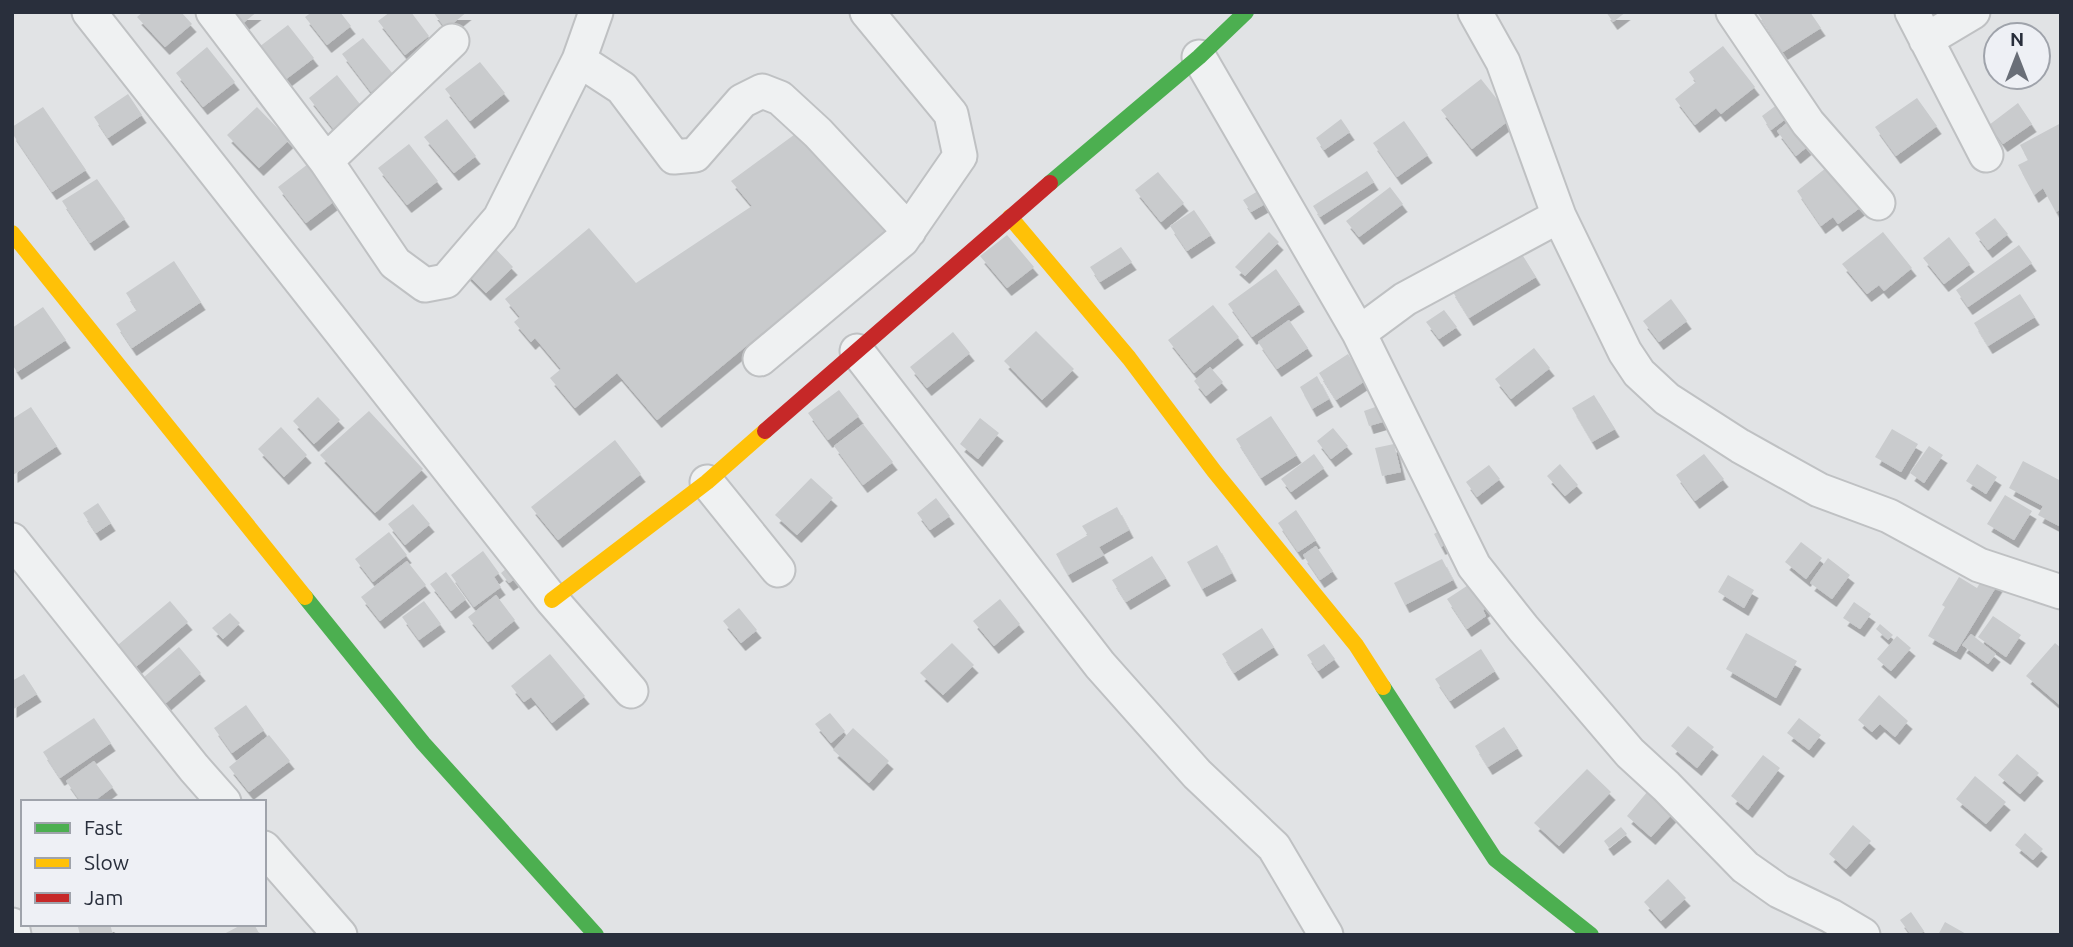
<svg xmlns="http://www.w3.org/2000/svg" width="2073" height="947" font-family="Ubuntu,sans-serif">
<defs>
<filter id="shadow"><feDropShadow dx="4.5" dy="8" stdDeviation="0" flood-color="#0004"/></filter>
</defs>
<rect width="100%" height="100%" fill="#e1e3e5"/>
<path fill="#c9cbcd" filter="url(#shadow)" d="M 143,12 L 181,12 L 192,24 L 165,47 L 137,17 Z
M 225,12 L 257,12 L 237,28 Z
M 312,12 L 340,12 L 351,26 L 327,45 L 305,17 Z
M 390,12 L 411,12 L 429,36 L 405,55 L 378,21 Z
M 433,12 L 467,12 L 446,29 Z
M 1606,12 L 1626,12 L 1613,22 Z
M 1757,12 L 1810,12 L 1821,28 L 1783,52 Z
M 288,25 L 314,58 L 285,80 L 259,47 Z
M 363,38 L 393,74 L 371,92 L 342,54 Z
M 1723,46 L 1755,87 L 1721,114 L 1716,108 L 1695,125 L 1675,99 L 1696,82 L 1689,72 Z
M 207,47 L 235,82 L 203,107 L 176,73 Z
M 480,62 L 505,93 L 470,121 L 445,89 Z
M 337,75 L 363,108 L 335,131 L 309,98 Z
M 1481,79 L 1512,118 L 1472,149 L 1441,110 Z
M 128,94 L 142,115 L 108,138 L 94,117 Z
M 1917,98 L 1937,126 L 1896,156 L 1875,127 Z
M 2018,103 L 2032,124 L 2003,144 L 1989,125 Z
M 1778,104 L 1787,118 L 1771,130 L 1762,116 Z
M 43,107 L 86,170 L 52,192 L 12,133 L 12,127 Z
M 257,107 L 289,140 L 259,168 L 227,135 Z
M 447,119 L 476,156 L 454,173 L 424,137 Z
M 1341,119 L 1350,132 L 1324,150 L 1316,138 Z
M 1404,121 L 1428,155 L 1397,177 L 1373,143 Z
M 1788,122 L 1807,147 L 1796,156 L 1777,131 Z
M 2061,123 L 2061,209 L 2056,212 L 2043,188 L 2034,195 L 2018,165 L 2028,160 L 2020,145 Z
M 802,129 L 885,231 L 657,420 L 617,373 L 575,408 L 550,378 L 561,369 L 535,338 L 531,342 L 514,322 L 520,317 L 505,299 L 589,228 L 636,283 L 752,206 L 731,181 Z
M 409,144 L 438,181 L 407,205 L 378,168 Z
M 1836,160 L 1868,202 L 1838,224 L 1833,217 L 1821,226 L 1797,191 Z
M 308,164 L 336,200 L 306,223 L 278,187 Z
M 1367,171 L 1374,182 L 1320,217 L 1313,206 Z
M 1158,172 L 1184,203 L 1161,222 L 1135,190 Z
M 97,179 L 125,219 L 90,243 L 62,201 Z
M 1390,187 L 1403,204 L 1359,237 L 1346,221 Z
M 1258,191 L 1265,204 L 1251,212 L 1243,200 Z
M 1194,210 L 1211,235 L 1187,251 L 1170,226 Z
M 1995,218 L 2008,234 L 1988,250 L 1975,233 Z
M 1269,232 L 1279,242 L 1245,276 L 1235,267 Z
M 1883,232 L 1912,268 L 1884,291 L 1879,285 L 1867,294 L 1842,264 Z
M 1007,235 L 1034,267 L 1007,288 L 980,256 Z
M 1949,237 L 1970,264 L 1944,284 L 1923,258 Z
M 491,244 L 513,267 L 486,293 L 463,270 Z
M 2019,245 L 2032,263 L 1968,307 L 1956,290 Z
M 1121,247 L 1132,262 L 1100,282 L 1090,267 Z
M 1518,248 L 1536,277 L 1469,318 L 1451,289 Z
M 174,261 L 201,302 L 132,348 L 116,324 L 137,310 L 126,293 Z
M 1276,269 L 1300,304 L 1252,337 L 1228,304 Z
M 2020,294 L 2035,317 L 1988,346 L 1974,323 Z
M 1671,299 L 1687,321 L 1659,342 L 1643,321 Z
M 1213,305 L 1239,337 L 1194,373 L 1168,340 Z
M 43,307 L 66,340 L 17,372 L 12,364 L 12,328 Z
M 1444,310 L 1457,327 L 1439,339 L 1426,322 Z
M 1289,320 L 1308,348 L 1277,369 L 1258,342 Z
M 1036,331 L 1074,369 L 1042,400 L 1004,361 Z
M 953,332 L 970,353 L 927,388 L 910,367 Z
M 1534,348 L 1550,368 L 1511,399 L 1495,379 Z
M 1348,354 L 1365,381 L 1336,400 L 1319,373 Z
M 1210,367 L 1223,382 L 1206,396 L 1194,381 Z
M 1317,376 L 1329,399 L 1312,409 L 1300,387 Z
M 839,390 L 859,416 L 828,440 L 808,413 Z
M 1594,395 L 1615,429 L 1592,442 L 1572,408 Z
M 318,397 L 340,420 L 314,444 L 293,421 Z
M 1381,405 L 1386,421 L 1369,426 L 1364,411 Z
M 31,407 L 57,446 L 13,475 L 12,419 Z
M 369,411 L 423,469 L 375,513 L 320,455 Z
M 1271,416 L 1297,455 L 1261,478 L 1236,439 Z
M 980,418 L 999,433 L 978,459 L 960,444 Z
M 863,424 L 893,462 L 863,485 L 834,446 Z
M 281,427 L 307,455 L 284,477 L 258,449 Z
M 1333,428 L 1348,446 L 1331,459 L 1317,441 Z
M 1892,429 L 1918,444 L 1901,472 L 1875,457 Z
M 615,440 L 641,474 L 558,540 L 531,507 Z
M 1394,444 L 1401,472 L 1382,476 L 1375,448 Z
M 1929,446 L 1943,455 L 1924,483 L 1910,473 Z
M 1314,454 L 1324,468 L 1291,492 L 1281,479 Z
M 1704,454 L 1724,479 L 1695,501 L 1676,475 Z
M 2023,461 L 2061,481 L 2061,527 L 2038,515 L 2043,506 L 2009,488 Z
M 1560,464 L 1578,485 L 1565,496 L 1547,476 Z
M 1977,464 L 1997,477 L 1986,494 L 1966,481 Z
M 1489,465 L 1500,479 L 1477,497 L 1466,482 Z
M 811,478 L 833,498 L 797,535 L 775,515 Z
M 2005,495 L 2032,511 L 2014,540 L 1987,524 Z
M 936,498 L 950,516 L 930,530 L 917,513 Z
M 98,503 L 111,523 L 96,533 L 83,513 Z
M 413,504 L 430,524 L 405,545 L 388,524 Z
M 1117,507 L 1129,530 L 1099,547 L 1104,555 L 1068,575 L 1056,554 L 1088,535 L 1082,526 Z
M 1296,510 L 1316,540 L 1298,552 L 1278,523 Z
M 1446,527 L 1453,540 L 1441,547 L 1434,534 Z
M 389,532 L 407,555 L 373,582 L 355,559 Z
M 1801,542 L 1822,558 L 1806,579 L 1785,562 Z
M 1217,545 L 1232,573 L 1202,589 L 1187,562 Z
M 1316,546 L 1333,571 L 1320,580 L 1303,555 Z
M 483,551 L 499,573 L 494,577 L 501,587 L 474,607 L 451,575 Z
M 1152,556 L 1166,578 L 1126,602 L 1112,580 Z
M 1828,558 L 1850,575 L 1832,599 L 1810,583 Z
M 1442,559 L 1453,580 L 1405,605 L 1394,583 Z
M 407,561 L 426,585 L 380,621 L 361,597 Z
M 513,563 L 522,574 L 509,583 L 501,573 Z
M 446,572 L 466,599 L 451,611 L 430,584 Z
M 1728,575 L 1754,590 L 1744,608 L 1718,592 Z
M 1984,576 L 1998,584 L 1956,652 L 1928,636 L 1945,607 L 1942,605 L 1959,577 L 1977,588 Z
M 1479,578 L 1495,602 L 1483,610 L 1486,616 L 1467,629 L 1447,599 Z
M 496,595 L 515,620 L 488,642 L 468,617 Z
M 1000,599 L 1020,624 L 994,646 L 973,621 Z
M 170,601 L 188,622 L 130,672 L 112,650 Z
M 424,601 L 441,624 L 419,640 L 402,617 Z
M 1854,602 L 1871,614 L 1860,629 L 1843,618 Z
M 739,608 L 757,630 L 741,643 L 723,621 Z
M 230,613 L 240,623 L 223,639 L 212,628 Z
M 1993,616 L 2021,635 L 2006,657 L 1978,637 Z
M 1880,624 L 1893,635 L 1888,640 L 1876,629 Z
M 1262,628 L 1274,647 L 1234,673 L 1222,654 Z
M 1746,633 L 1797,661 L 1776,698 L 1726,669 Z
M 1971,634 L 1996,654 L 1988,664 L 1962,645 Z
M 1897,636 L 1911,648 L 1891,671 L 1877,659 Z
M 952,643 L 974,665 L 943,695 L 920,673 Z
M 2055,643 L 2061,648 L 2061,706 L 2026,676 Z
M 1324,644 L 1335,659 L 1318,671 L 1307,655 Z
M 179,647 L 201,673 L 159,709 L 136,684 Z
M 1481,649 L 1495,671 L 1450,701 L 1435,679 Z
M 550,654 L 585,696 L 552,723 L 531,697 L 524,702 L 511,686 Z
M 24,674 L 37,694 L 12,710 L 12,681 Z
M 1879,695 L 1908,721 L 1895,737 L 1880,724 L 1872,732 L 1858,720 Z
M 246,705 L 264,730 L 232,753 L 214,728 Z
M 830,713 L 845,731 L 831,743 L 815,724 Z
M 94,718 L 111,743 L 60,778 L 43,752 Z
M 1799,718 L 1821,735 L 1809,750 L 1787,733 Z
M 1688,726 L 1714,747 L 1697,768 L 1671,746 Z
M 1504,727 L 1518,748 L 1488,767 L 1475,746 Z
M 853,728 L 889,761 L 869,783 L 833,750 Z
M 269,735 L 290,761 L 249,792 L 229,767 Z
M 2017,754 L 2039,773 L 2020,794 L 1998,775 Z
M 1763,755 L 1780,768 L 1748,810 L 1731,796 Z
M 94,761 L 113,787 L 93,802 L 81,802 L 66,781 Z
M 1587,769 L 1611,792 L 1559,846 L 1534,823 Z
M 1975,776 L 2006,802 L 1986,824 L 1956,799 Z
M 1648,791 L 1673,813 L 1651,837 L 1627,816 Z
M 1853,825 L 1871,841 L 1846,869 L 1829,854 Z
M 1621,827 L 1627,834 L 1609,848 L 1604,841 Z
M 2025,833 L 2043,849 L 2033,860 L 2015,845 Z
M 1668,879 L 1686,898 L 1661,921 L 1644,902 Z
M 1911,912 L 1924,931 L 1919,935 L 1911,935 L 1900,920 Z
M 1945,922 L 1968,935 L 1938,935 Z
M 86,924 L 110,924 L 113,935 L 80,935 L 78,927 Z
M 243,924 L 254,924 L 260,935 L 222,935 Z"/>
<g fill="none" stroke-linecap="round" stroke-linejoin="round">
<g stroke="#bfc1c3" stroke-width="37">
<path id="street" d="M 89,12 L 552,600 L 631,691
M 213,12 L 326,161
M 1475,12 L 1503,62 L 1559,216 L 1625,352 L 1639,373 L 1667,399 L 1740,446 L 1819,490 L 1889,516 L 1979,565 L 2061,592
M 1733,12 L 1808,123 L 1878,203
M 1912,12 L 1986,155
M 1926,40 L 1973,12
M 452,41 L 326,161 L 395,263 L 425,285 L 446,281 L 500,218 L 579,60 L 596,12
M 1199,57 L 1359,333 L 1405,299 L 1559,216
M 579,60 L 622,88 L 674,157 L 695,155 L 742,101 L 762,91 L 780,98 L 818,133 L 909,231
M 1359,333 L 1474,566 L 1523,628 L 1630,753 L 1666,786 L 1745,867 L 1779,891 L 1831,916 L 1863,935
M 857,351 L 1100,665 L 1197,774 L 1274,847 L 1326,935
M 760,359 L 902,240 L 960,156 L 951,114 L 867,12
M 707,482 L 778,570
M 12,540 L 194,768 L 224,802
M 264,848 L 340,935
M 12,925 L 14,935"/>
</g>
<use href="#street" stroke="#eff1f2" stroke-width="33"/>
<path stroke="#4caf50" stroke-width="16" d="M 1050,183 L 1199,57 L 1246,12
M 305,597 L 423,743 L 596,935
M 1383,687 L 1495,859 L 1591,935"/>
<path stroke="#ffc107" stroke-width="16" d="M 1010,217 L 1129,358 L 1214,471 L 1356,645 L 1383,687
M 12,233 L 305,597
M 552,600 L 707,482 L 765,431"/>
<path stroke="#c62828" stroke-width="16" d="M 765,431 L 1050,183"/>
</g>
<rect width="2073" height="947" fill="none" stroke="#292f3c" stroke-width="28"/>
<rect x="21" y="800" width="245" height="126" fill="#eef0f5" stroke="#9fa3ab" stroke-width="2"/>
<rect x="35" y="823" width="35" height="10" fill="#4caf50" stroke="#9fa3ab" stroke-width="2"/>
<text x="84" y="835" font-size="21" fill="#292f3c">Fast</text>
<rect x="35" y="858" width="35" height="10" fill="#ffc107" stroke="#9fa3ab" stroke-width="2"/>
<text x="84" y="870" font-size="21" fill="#292f3c">Slow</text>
<rect x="35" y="893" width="35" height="10" fill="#c62828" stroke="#9fa3ab" stroke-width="2"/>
<text x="84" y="905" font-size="21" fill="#292f3c">Jam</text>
<g transform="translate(2017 56)"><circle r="33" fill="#eef0f5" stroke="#9fa3ab" stroke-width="2"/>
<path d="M0-5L12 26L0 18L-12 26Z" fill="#696e77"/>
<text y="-10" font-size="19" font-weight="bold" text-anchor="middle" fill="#292f3c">N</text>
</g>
</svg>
